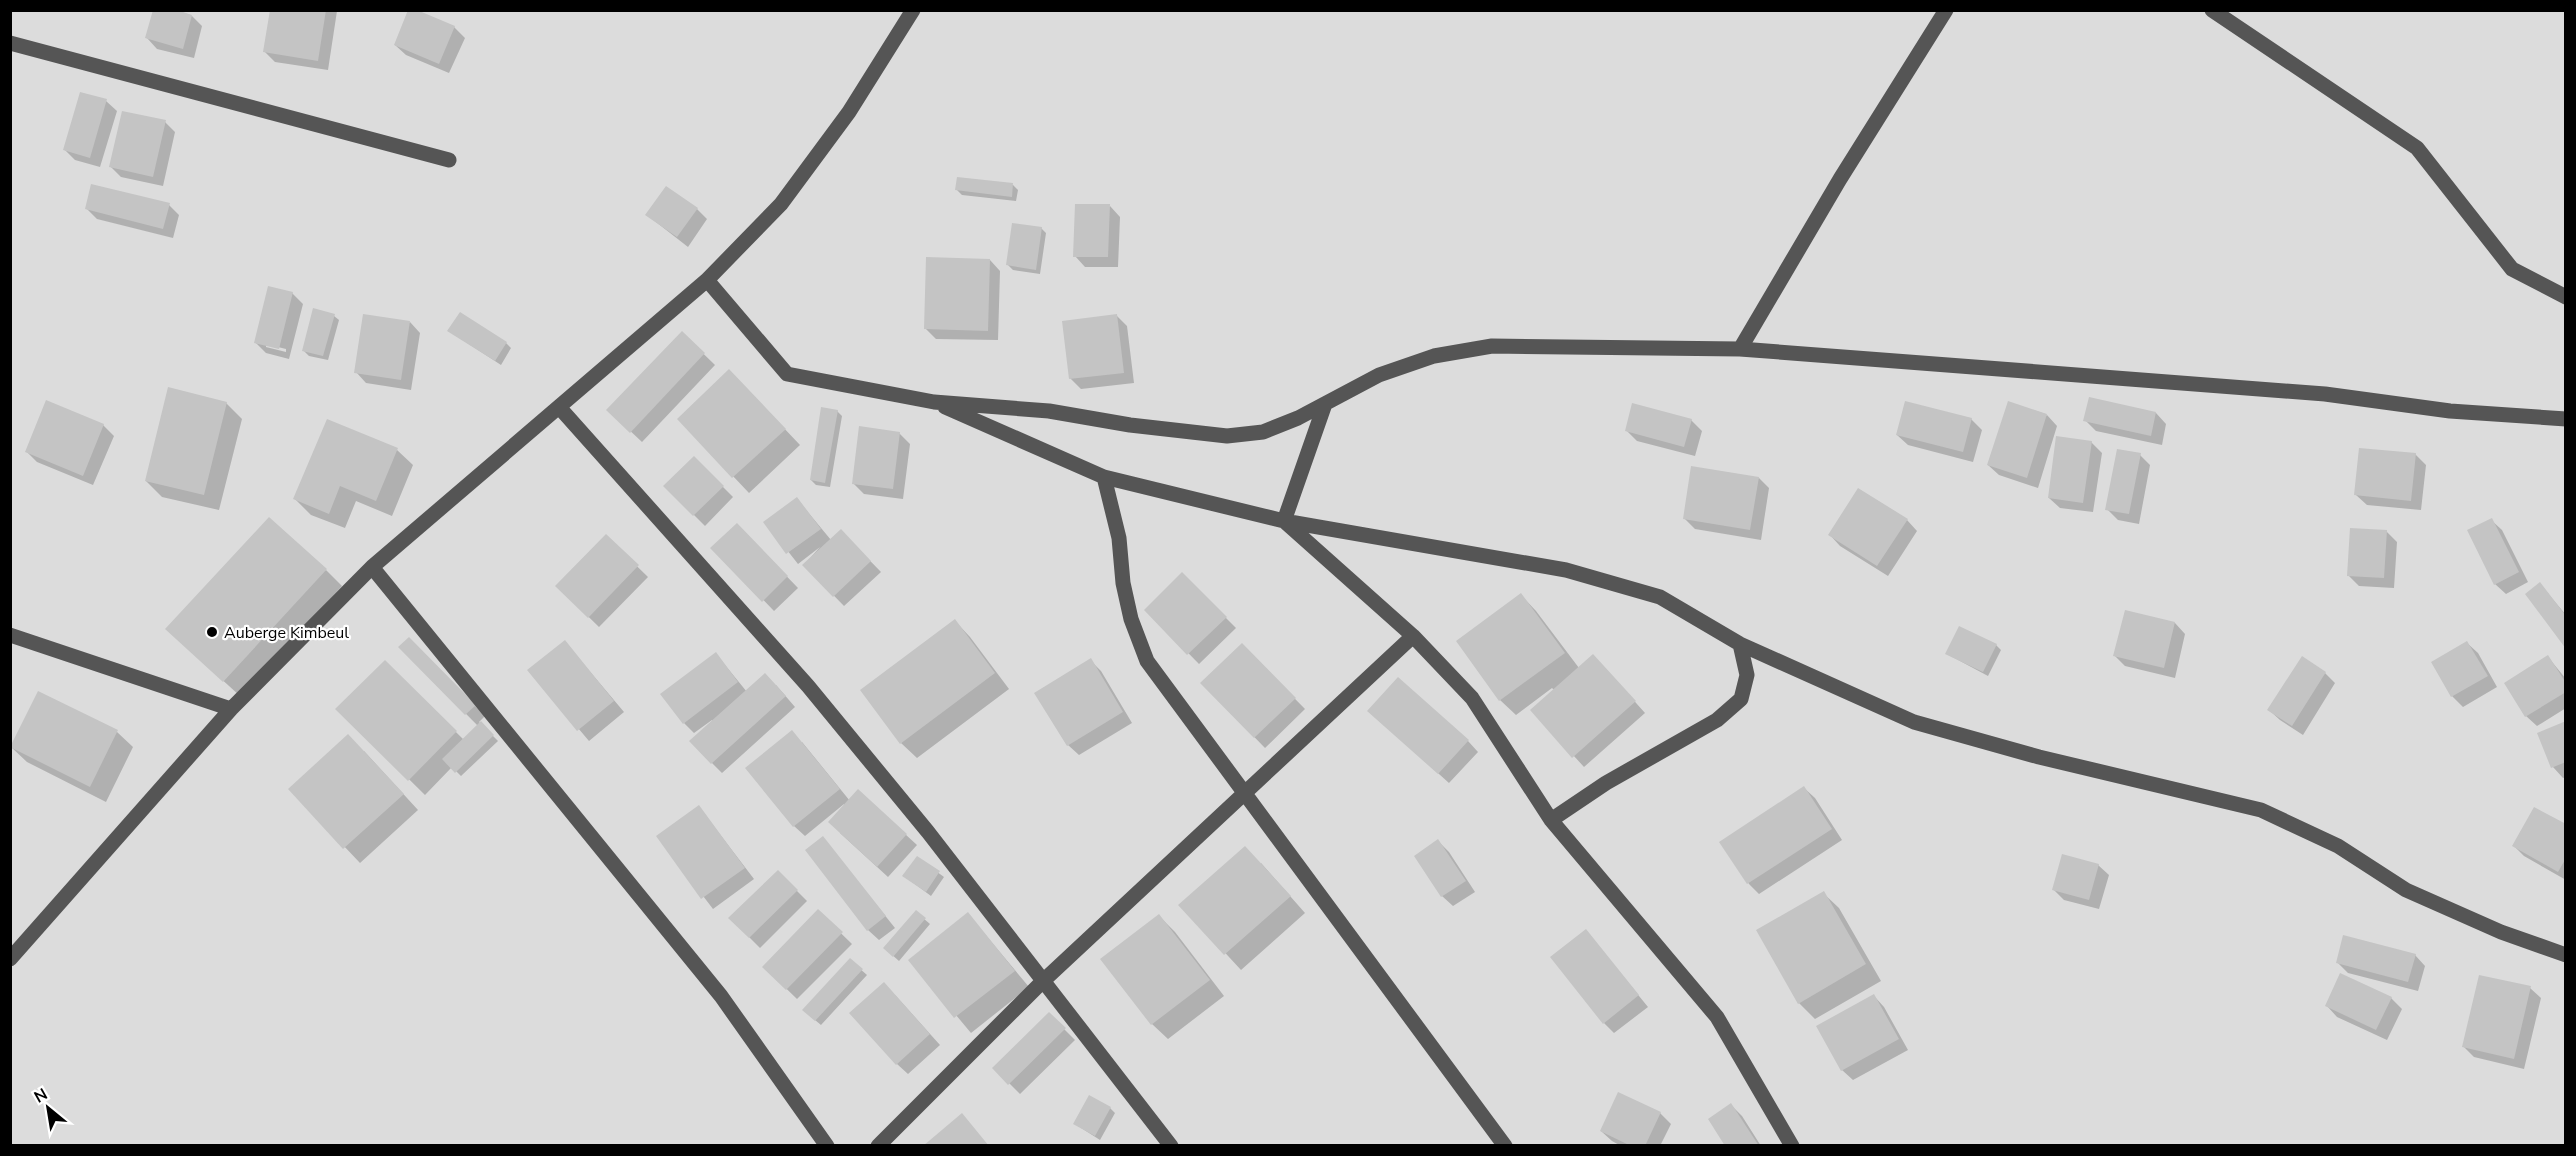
<svg xmlns="http://www.w3.org/2000/svg" width="2576" height="1156" font-family="'Nunito Sans',sans-serif">
<rect width="100%" height="100%" fill="#fff"/>
<path fill="#dcdcdc" d="M 11,11 L 2565,11 L 2565,1145 L 11,1145 Z"/>
<path fill="#0003" fill-rule="evenodd" d="M 271,10 L 337,11 L 328,70 L 275,62 L 265,52 Z
M 414,10 L 454,27 L 465,38 L 449,73 L 406,55 L 395,45 Z
M 192,16 L 202,26 L 194,58 L 157,49 L 147,38 Z
M 106,101 L 117,111 L 100,167 L 75,160 L 65,150 Z
M 165,122 L 175,132 L 163,186 L 121,177 L 110,166 Z
M 1013,185 L 1018,190 L 1016,201 L 962,195 L 957,190 Z
M 169,205 L 179,215 L 173,238 L 97,219 L 87,209 Z
M 1110,206 L 1120,217 L 1118,267 L 1085,267 L 1075,256 Z
M 697,209 L 707,219 L 688,247 L 647,215 Z
M 1041,228 L 1046,233 L 1040,274 L 1013,270 L 1008,265 Z
M 990,260 L 1000,271 L 998,340 L 936,339 L 925,328 Z
M 292,293 L 303,304 L 289,359 L 266,353 L 255,342 ZM 266,344 L 286,349 L 286,352 L 266,347 Z
M 1116,315 L 1127,326 L 1134,383 L 1081,389 L 1070,378 Z
M 334,316 L 339,320 L 328,360 L 309,356 L 304,351 Z
M 410,322 L 420,333 L 411,390 L 366,383 L 356,372 Z
M 449,331 L 506,343 L 511,348 L 501,365 Z
M 682,333 L 715,365 L 642,442 L 608,410 Z
M 745,387 L 800,445 L 749,493 L 679,419 Z
M 226,403 L 242,419 L 219,510 L 162,497 L 146,481 Z
M 837,411 L 842,416 L 830,487 L 816,485 L 811,480 Z
M 2156,413 L 2166,424 L 2162,445 L 2096,431 L 2085,420 Z
M 2047,415 L 2057,426 L 2038,488 L 1999,475 L 1988,465 Z
M 1971,419 L 1982,430 L 1973,462 L 1908,445 L 1897,435 Z
M 1691,420 L 1702,431 L 1695,456 L 1637,441 L 1627,431 Z
M 103,425 L 114,436 L 93,485 L 37,462 L 26,451 Z
M 899,433 L 910,444 L 903,499 L 864,494 L 853,483 Z
M 2091,442 L 2102,453 L 2093,512 L 2060,508 L 2049,498 Z
M 397,450 L 413,465 L 392,516 L 356,501 L 345,528 L 311,515 L 295,499 Z
M 2415,454 L 2426,465 L 2421,510 L 2367,505 L 2356,495 Z
M 2140,455 L 2150,465 L 2139,524 L 2118,520 L 2107,509 Z
M 694,458 L 733,497 L 705,526 L 665,486 Z
M 1759,478 L 1769,488 L 1761,540 L 1695,529 L 1684,518 Z
M 797,499 L 831,540 L 841,531 L 881,572 L 844,606 L 804,565 L 820,547 L 798,564 L 765,522 Z
M 1907,520 L 1917,531 L 1888,576 L 1840,546 L 1830,535 Z
M 2491,520 L 2502,530 L 2528,582 L 2506,594 L 2495,584 Z
M 737,525 L 798,588 L 774,611 L 713,548 Z
M 2386,531 L 2397,542 L 2394,588 L 2359,586 L 2349,576 Z
M 606,536 L 648,577 L 599,627 L 557,586 Z
M 326,570 L 342,586 L 240,696 L 183,644 Z
M 1182,574 L 1236,628 L 1199,664 L 1146,610 Z
M 2540,584 L 2566,615 L 2566,646 Z
M 1521,595 L 1536,611 L 1579,668 L 1603,666 L 1645,713 L 1584,767 L 1532,710 L 1554,690 L 1552,688 L 1516,715 L 1500,700 Z
M 2126,612 L 2175,623 L 2185,634 L 2175,678 L 2125,666 L 2115,656 Z
M 955,621 L 970,637 L 1009,689 L 917,758 L 901,743 Z
M 409,639 L 485,716 L 479,722 L 498,741 L 461,776 L 452,767 L 425,795 L 338,709 L 385,662 L 464,740 L 478,726 L 400,647 Z
M 565,642 L 624,712 L 589,741 L 529,670 Z
M 2467,643 L 2478,653 L 2497,687 L 2463,707 L 2452,696 Z
M 1242,645 L 1305,709 L 1265,748 L 1202,683 Z
M 1996,645 L 2001,650 L 1988,676 L 1947,654 Z
M 716,654 L 747,692 L 776,685 L 795,707 L 722,773 L 712,763 L 713,722 L 712,720 L 694,733 L 684,723 Z
M 2548,657 L 2566,679 L 2566,708 L 2537,726 L 2526,716 Z
M 1090,660 L 1101,671 L 1132,723 L 1079,755 L 1068,745 Z
M 2325,673 L 2335,683 L 2303,735 L 2280,720 L 2269,710 Z
M 38,693 L 117,732 L 133,747 L 106,802 L 27,762 L 11,747 Z
M 1380,721 L 1468,741 L 1478,752 L 1449,783 Z
M 2566,723 L 2566,777 L 2563,778 L 2553,767 Z
M 802,742 L 850,801 L 858,791 L 917,845 L 888,877 L 840,833 L 844,804 L 805,836 L 794,826 Z
M 364,751 L 418,810 L 360,863 L 290,789 Z
M 1804,788 L 1815,798 L 1842,840 L 1759,894 L 1749,884 L 1722,842 Z
M 699,807 L 754,879 L 713,909 L 658,837 Z
M 2566,826 L 2566,880 L 2524,856 L 2514,846 Z
M 823,838 L 895,928 L 879,940 L 868,930 Z
M 1438,841 L 1449,852 L 1475,892 L 1453,906 L 1442,896 Z
M 918,858 L 944,877 L 931,896 L 904,876 Z
M 1261,863 L 1305,913 L 1241,970 L 1181,905 Z
M 2098,865 L 2109,875 L 2099,909 L 2064,900 L 2054,890 Z
M 778,872 L 807,901 L 760,948 L 730,918 Z
M 1823,893 L 1839,908 L 1881,981 L 1815,1019 L 1799,1003 Z
M 818,911 L 852,944 L 797,999 L 764,967 Z
M 916,912 L 930,924 L 899,961 L 890,953 Z
M 968,914 L 1029,987 L 971,1033 L 910,960 Z
M 1159,916 L 1175,932 L 1224,996 L 1168,1039 L 1152,1024 Z
M 1586,931 L 1648,1007 L 1614,1033 L 1604,1023 Z
M 2415,955 L 2425,966 L 2418,991 L 2348,973 L 2337,962 Z
M 850,960 L 867,975 L 821,1025 L 809,1015 Z
M 2530,988 L 2541,998 L 2524,1069 L 2474,1057 L 2464,1047 Z
M 895,995 L 940,1045 L 908,1074 L 897,1064 Z
M 1874,996 L 1884,1007 L 1908,1050 L 1853,1080 L 1842,1070 Z
M 2391,998 L 2402,1009 L 2387,1040 L 2337,1017 L 2327,1006 Z
M 1049,1014 L 1075,1040 L 1020,1094 L 994,1068 Z
M 1731,1105 L 1742,1116 L 1761,1146 L 1727,1146 Z
M 1110,1108 L 1115,1113 L 1100,1140 L 1075,1124 Z
M 1660,1113 L 1671,1124 L 1660,1146 L 1621,1146 L 1612,1141 L 1601,1131 Z"/>
<path fill="#c4c4c4" d="M 153,10 L 177,10 L 192,15 L 183,49 L 145,38 Z
M 270,10 L 326,10 L 318,61 L 263,52 Z
M 408,10 L 417,10 L 455,26 L 439,64 L 394,45 Z
M 80,92 L 107,99 L 90,158 L 63,150 Z
M 122,111 L 166,120 L 153,177 L 109,167 Z
M 957,177 L 1013,183 L 1012,197 L 955,190 Z
M 91,184 L 170,203 L 163,229 L 85,209 Z
M 666,186 L 698,208 L 677,237 L 645,215 Z
M 1075,204 L 1110,204 L 1108,257 L 1073,257 Z
M 1012,223 L 1042,227 L 1036,270 L 1006,265 Z
M 926,257 L 990,259 L 988,331 L 924,329 Z
M 268,286 L 293,292 L 279,349 L 254,343 Z
M 313,308 L 335,314 L 323,356 L 302,351 Z
M 460,312 L 507,342 L 495,361 L 447,331 Z
M 363,314 L 410,321 L 401,380 L 354,373 Z
M 1117,314 L 1124,373 L 1069,379 L 1062,321 Z
M 682,331 L 705,353 L 630,433 L 606,410 Z
M 729,369 L 786,429 L 732,478 L 677,419 Z
M 168,387 L 227,402 L 204,495 L 145,481 Z
M 2089,397 L 2156,412 L 2151,436 L 2083,421 Z
M 46,400 L 104,424 L 83,476 L 25,452 Z
M 1905,401 L 1972,418 L 1963,452 L 1896,435 Z
M 2008,401 L 2047,414 L 2027,478 L 1987,465 Z
M 1632,403 L 1692,419 L 1684,447 L 1625,431 Z
M 821,407 L 838,410 L 825,483 L 810,480 Z
M 327,419 L 398,448 L 376,501 L 340,486 L 329,514 L 293,499 Z
M 859,426 L 900,432 L 893,489 L 852,484 Z
M 2056,436 L 2092,441 L 2083,503 L 2048,498 Z
M 2359,448 L 2416,453 L 2411,501 L 2354,495 Z
M 2117,449 L 2141,453 L 2129,514 L 2105,510 Z
M 694,456 L 724,486 L 693,516 L 663,486 Z
M 1691,466 L 1759,477 L 1750,530 L 1683,519 Z
M 1858,488 L 1908,519 L 1877,566 L 1828,535 Z
M 797,497 L 821,529 L 786,554 L 763,522 Z
M 269,517 L 327,569 L 223,682 L 165,629 Z
M 2492,518 L 2519,572 L 2494,585 L 2467,530 Z
M 737,523 L 788,576 L 762,602 L 710,548 Z
M 2350,528 L 2387,530 L 2384,578 L 2347,576 Z
M 841,529 L 871,561 L 833,597 L 802,565 Z
M 606,534 L 639,565 L 588,618 L 555,586 Z
M 1182,572 L 1227,617 L 1187,655 L 1144,610 Z
M 2540,582 L 2566,616 L 2566,649 L 2525,594 Z
M 1521,593 L 1565,653 L 1499,701 L 1456,641 Z
M 2125,610 L 2175,622 L 2164,668 L 2113,656 Z
M 955,619 L 995,673 L 900,744 L 860,690 Z
M 1959,626 L 1997,644 L 1983,672 L 1945,654 Z
M 409,637 L 476,705 L 465,715 L 398,647 Z
M 565,640 L 614,701 L 577,731 L 527,670 Z
M 2467,641 L 2488,676 L 2451,697 L 2431,662 Z
M 1242,643 L 1296,698 L 1254,738 L 1200,683 Z
M 716,652 L 738,682 L 683,724 L 660,694 Z
M 1593,654 L 1636,701 L 1572,758 L 1530,710 Z
M 2548,655 L 2566,683 L 2566,692 L 2525,717 L 2504,683 Z
M 2302,656 L 2326,672 L 2292,726 L 2267,710 Z
M 1091,658 L 1123,712 L 1067,746 L 1034,693 Z
M 385,660 L 457,731 L 408,781 L 335,709 Z
M 765,673 L 786,696 L 711,764 L 689,741 Z
M 1398,677 L 1469,740 L 1438,774 L 1367,711 Z
M 38,691 L 118,730 L 90,787 L 10,747 Z
M 481,721 L 494,735 L 455,773 L 442,759 Z
M 2566,721 L 2566,762 L 2551,768 L 2537,733 Z
M 792,730 L 840,789 L 793,827 L 745,768 Z
M 348,734 L 404,794 L 343,849 L 288,789 Z
M 1804,786 L 1832,829 L 1747,884 L 1719,842 Z
M 858,789 L 907,834 L 877,867 L 828,822 Z
M 699,805 L 745,868 L 701,899 L 656,836 Z
M 2534,807 L 2566,824 L 2566,858 L 2558,872 L 2512,846 Z
M 823,836 L 886,916 L 867,931 L 805,850 Z
M 1438,839 L 1466,881 L 1441,897 L 1414,856 Z
M 1245,846 L 1291,896 L 1224,955 L 1178,905 Z
M 2062,854 L 2099,864 L 2089,900 L 2052,890 Z
M 917,856 L 940,871 L 926,892 L 902,876 Z
M 778,870 L 798,890 L 749,938 L 728,918 Z
M 1824,891 L 1866,964 L 1798,1004 L 1756,930 Z
M 818,909 L 843,932 L 786,990 L 762,967 Z
M 916,910 L 926,918 L 893,957 L 883,948 Z
M 968,912 L 1015,971 L 954,1018 L 908,960 Z
M 1159,914 L 1210,980 L 1151,1025 L 1100,959 Z
M 1586,929 L 1639,995 L 1603,1024 L 1550,957 Z
M 2343,935 L 2416,954 L 2408,982 L 2336,963 Z
M 850,958 L 863,969 L 815,1021 L 802,1010 Z
M 2340,973 L 2392,997 L 2376,1030 L 2325,1006 Z
M 2479,975 L 2531,986 L 2514,1059 L 2462,1047 Z
M 884,982 L 930,1034 L 896,1065 L 849,1013 Z
M 1874,994 L 1899,1039 L 1841,1071 L 1816,1026 Z
M 1049,1012 L 1066,1028 L 1008,1085 L 992,1068 Z
M 1618,1092 L 1661,1112 L 1645,1146 L 1631,1146 L 1600,1131 Z
M 1089,1095 L 1111,1107 L 1095,1136 L 1073,1124 Z
M 1731,1103 L 1759,1146 L 1725,1146 L 1708,1119 Z
M 962,1113 L 989,1146 L 923,1146 Z"/>
<g fill="none" stroke-linecap="round" stroke-linejoin="round">
<path stroke="#555" stroke-width="15" d="M 2212,10 L 2417,148 L 2512,269 L 2566,297
M 10,43 L 449,160
M 707,280 L 781,204 L 849,112 L 913,10
M 1740,349 L 1840,179 L 1946,10
M 559,407 L 808,686 L 928,832 L 1171,1146
M 945,407 L 1104,477 L 1284,521 L 1566,570 L 1660,597 L 1740,644 L 1914,722 L 2039,757 L 2261,810 L 2338,846 L 2406,890 L 2501,932 L 2566,955
M 1104,477 L 1119,538 L 1123,583 L 1131,619 L 1147,661 L 1505,1146
M 372,567 L 721,996 L 827,1146
M 10,635 L 231,709 L 372,567 L 707,280 L 787,374 L 934,402 L 1049,411 L 1130,425 L 1227,436 L 1263,432 L 1298,418 L 1379,375 L 1434,356 L 1492,346 L 1740,349 L 2325,394 L 2450,411 L 2566,419
M 1413,636 L 1472,698 L 1551,820 L 1717,1017 L 1792,1146
M 1551,820 L 1606,783 L 1717,720 L 1741,699 L 1747,675 L 1740,644
M 10,959 L 231,709
M 878,1146 L 1042,982 L 1413,636 L 1284,521 L 1325,404"/>
</g>
<circle fill="#000" stroke="#fff" stroke-width="2" cx="212" cy="632" r="6"/>
<g text-anchor="middle" stroke-width="4.5" stroke-linejoin="round" paint-order="stroke">
<g font-size="16" fill="#000" stroke="#fff" text-anchor="start">
<text x="224" y="638">Auberge Kimbeul</text>
</g>
</g>
<rect width="2576" height="1156" fill="none" stroke="#000000" stroke-width="24"/>
<g transform="translate(48 1108) rotate(330)" stroke="#ffffff" stroke-width="4.5" paint-order="stroke">
<path d="M0-4.5L10 22L0 15L-10 22Z" fill="#000000"/>
<text y="-9" font-size="16" font-weight="bold" text-anchor="middle" fill="#000000">N</text>
</g>
</svg>
